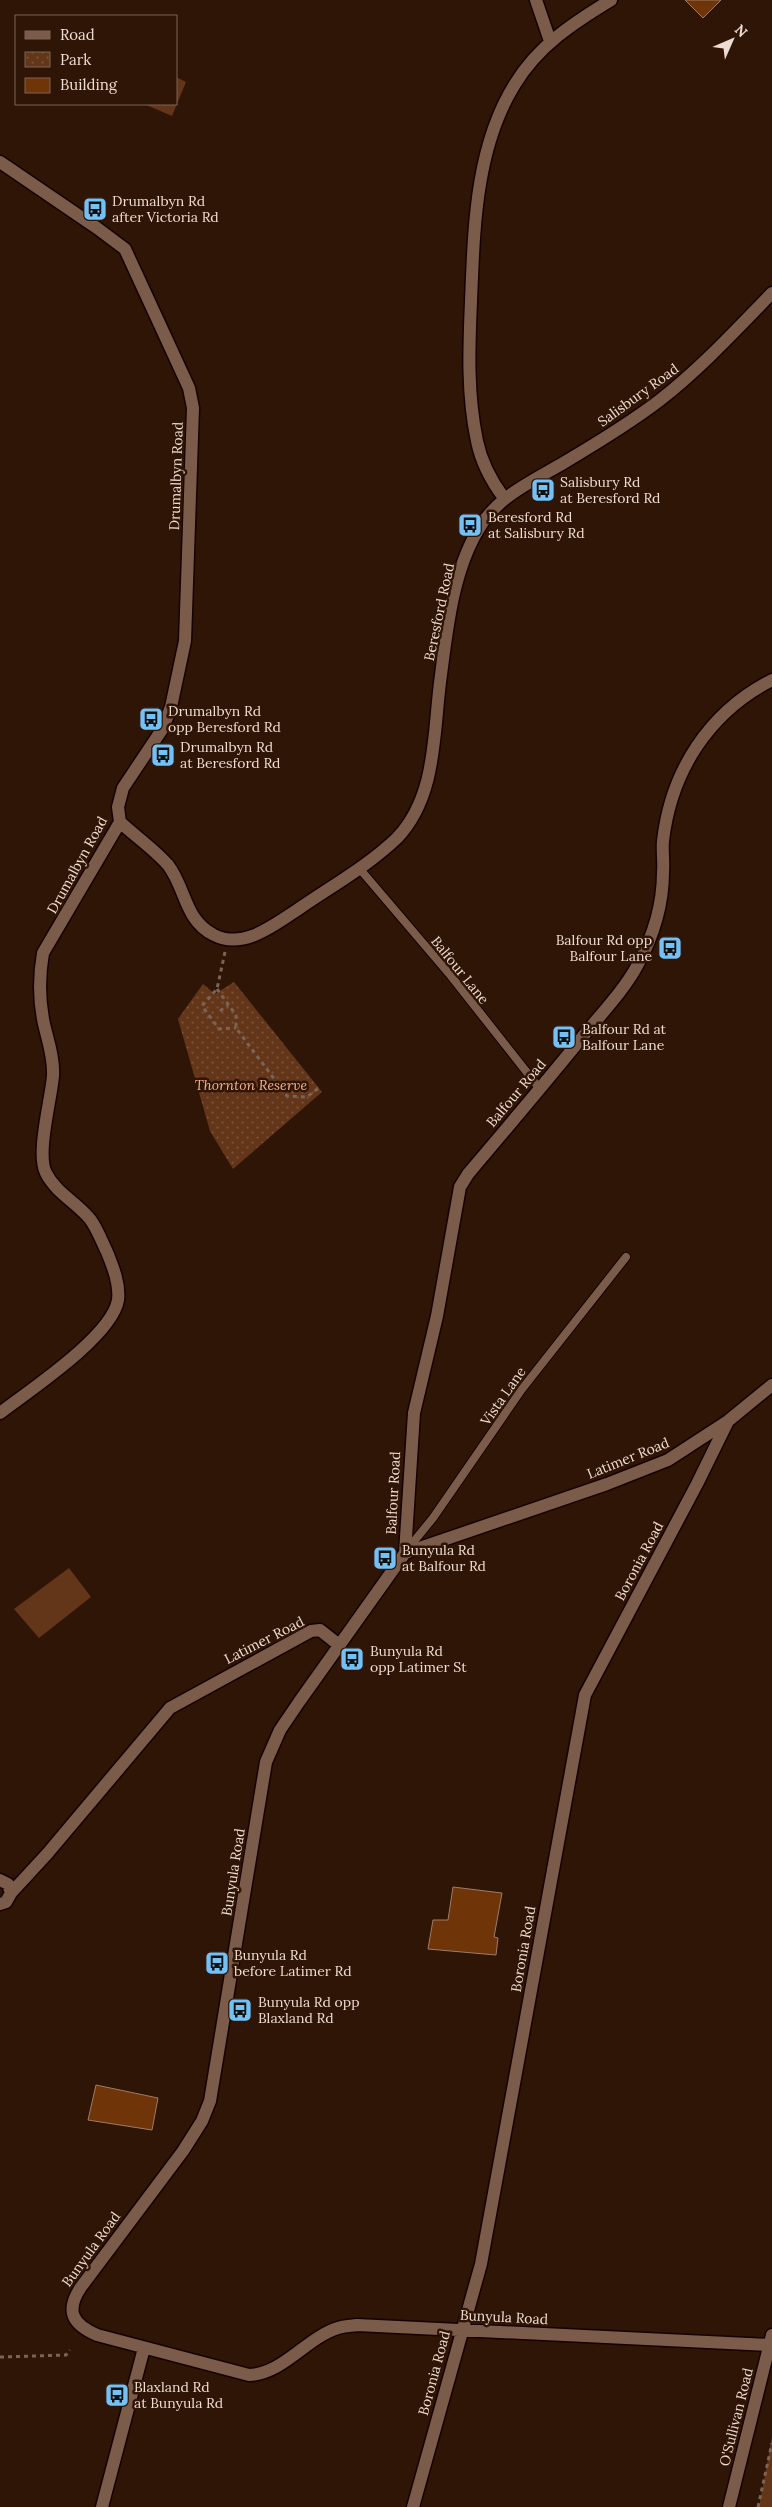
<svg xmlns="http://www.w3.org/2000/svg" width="772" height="2507" font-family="Lora,serif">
<defs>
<pattern id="park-dots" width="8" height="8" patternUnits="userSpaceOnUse" patternTransform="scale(1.25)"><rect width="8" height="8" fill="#63361a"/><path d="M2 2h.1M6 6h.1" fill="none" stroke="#7a523a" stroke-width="1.8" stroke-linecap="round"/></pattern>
</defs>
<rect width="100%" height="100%" fill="#2f1506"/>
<path fill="#63361a" d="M 176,77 L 186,82 L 172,116 L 144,104 L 176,104 Z
M 69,1568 L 91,1597 L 39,1638 L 14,1609 Z
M 772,2437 L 772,2507 L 759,2507 Z"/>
<path fill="url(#park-dots)" d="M 234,982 L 322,1092 L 233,1169 L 210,1131 L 178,1019 L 203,984 L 215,994 Z"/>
<path fill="#703409" stroke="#9d7c69" d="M 685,0 L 721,0 L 703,18 Z
M 453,1887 L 502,1893 L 494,1937 L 498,1938 L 496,1955 L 428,1949 L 433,1920 L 448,1920 Z
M 96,2085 L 158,2098 L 152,2130 L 88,2120 Z"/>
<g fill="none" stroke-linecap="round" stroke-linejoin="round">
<g stroke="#160200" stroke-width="10">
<path id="lane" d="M 359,868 L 451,976 L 540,1089
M 406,1551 L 433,1518 L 522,1389 L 626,1257"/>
</g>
<g stroke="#160200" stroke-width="15">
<path id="street" d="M 536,0 L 550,41
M 0,162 L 97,228 L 125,249 L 189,388 L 193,408 L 185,641 L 171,707 L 163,728 L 123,788 L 118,807 L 120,822 L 43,953 C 39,976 39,1001 44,1024 C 48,1041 54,1058 53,1076 C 51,1100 36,1154 46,1173 C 56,1193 76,1202 90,1219 C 97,1228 102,1242 107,1252 C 113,1267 120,1284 118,1300 C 112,1336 30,1390 0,1413
M 504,498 C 492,482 481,461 477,441 C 467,394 469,348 471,301 C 474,229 475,148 515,84 C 538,46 573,23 611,0
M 120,822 C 135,836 154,849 168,865 C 186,888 184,920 214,935 C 243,950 274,925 297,910 C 330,887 368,866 397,838 C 438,795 433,730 441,675 C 447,628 453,572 478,530 C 497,496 533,481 565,462 C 597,443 630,423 660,400 C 701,368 736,330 772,293
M 405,1553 L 414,1413 L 437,1316 L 460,1187 L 468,1174 C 507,1128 546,1082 584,1035 C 602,1013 624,990 637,966 C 653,937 663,905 663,872 C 664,862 662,851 663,841 C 671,771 709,712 772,680
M 0,1880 L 8,1884 L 11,1893 L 6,1902 L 0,1904
M 11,1893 L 47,1854 L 170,1708 L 311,1631 L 320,1630 L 339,1645
M 770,2345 L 357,2325 C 351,2326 344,2326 338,2328 C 306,2338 283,2374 249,2375 L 97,2335 C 72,2324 65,2311 81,2287 L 183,2151 L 202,2121 L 210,2101 L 266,1762 L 280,1730 L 299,1702 L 405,1553 L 607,1484 L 668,1460 L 728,1421 L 772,1385
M 102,2507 L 144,2348
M 413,2507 L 481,2264 L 585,1695 L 697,1484 L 728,1421"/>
</g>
<g stroke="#160200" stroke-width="15">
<path id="secondary" d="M 729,2507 L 772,2335"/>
</g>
<path stroke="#7b6457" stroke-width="3" stroke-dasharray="4 4" stroke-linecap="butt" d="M 225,952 L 217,989 L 202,1006 L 219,1029 L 236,1028
M 217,989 L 236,1015 L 236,1028 L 287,1096 L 307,1097 L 321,1086
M 220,1011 L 228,1005
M 0,2357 L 66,2355 L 70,2350
M 758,2507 L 772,2443"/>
<use href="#lane" stroke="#7b5b4a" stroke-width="8"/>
<use href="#street" stroke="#7b5b4a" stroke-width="12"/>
<use href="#secondary" stroke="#7b5b4a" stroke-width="12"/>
</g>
<defs>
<g id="bus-square" transform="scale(1.25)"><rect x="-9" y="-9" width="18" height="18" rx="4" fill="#73c1f5" stroke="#2f1506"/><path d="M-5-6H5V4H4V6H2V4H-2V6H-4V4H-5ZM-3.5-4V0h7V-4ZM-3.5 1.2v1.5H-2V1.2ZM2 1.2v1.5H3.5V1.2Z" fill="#111"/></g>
</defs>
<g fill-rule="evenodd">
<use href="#bus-square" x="95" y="209"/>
<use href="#bus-square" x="543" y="490"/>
<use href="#bus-square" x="470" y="525"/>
<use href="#bus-square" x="151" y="719"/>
<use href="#bus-square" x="163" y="755"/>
<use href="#bus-square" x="670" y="948"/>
<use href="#bus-square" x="564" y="1037"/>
<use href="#bus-square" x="385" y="1558"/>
<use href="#bus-square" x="352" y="1659"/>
<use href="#bus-square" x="217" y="1963"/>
<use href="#bus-square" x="240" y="2010"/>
<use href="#bus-square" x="117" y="2395"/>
</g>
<g text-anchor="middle" stroke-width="5" stroke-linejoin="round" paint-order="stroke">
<g font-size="14" fill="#eedbd1" stroke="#2f1506" text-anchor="start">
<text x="112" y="206">Drumalbyn Rd<tspan x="112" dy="16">after Victoria Rd</tspan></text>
<text x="560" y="487">Salisbury Rd<tspan x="560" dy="16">at Beresford Rd</tspan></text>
<text x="488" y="522">Beresford Rd<tspan x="488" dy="16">at Salisbury Rd</tspan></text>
<text x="168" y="716">Drumalbyn Rd<tspan x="168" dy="16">opp Beresford Rd</tspan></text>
<text x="180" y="752">Drumalbyn Rd<tspan x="180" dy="16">at Beresford Rd</tspan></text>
<text x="652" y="945" text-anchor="end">Balfour Rd opp<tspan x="652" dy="16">Balfour Lane</tspan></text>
<text x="582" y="1034">Balfour Rd at<tspan x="582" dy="16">Balfour Lane</tspan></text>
<text x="402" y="1555">Bunyula Rd<tspan x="402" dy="16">at Balfour Rd</tspan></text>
<text x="370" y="1656">Bunyula Rd<tspan x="370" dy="16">opp Latimer St</tspan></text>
<text x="234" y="1960">Bunyula Rd<tspan x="234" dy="16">before Latimer Rd</tspan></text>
<text x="258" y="2007">Bunyula Rd opp<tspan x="258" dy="16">Blaxland Rd</tspan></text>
<text x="134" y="2392">Blaxland Rd<tspan x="134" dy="16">at Bunyula Rd</tspan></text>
</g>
<g font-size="14" fill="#eedbd1" stroke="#2f1506">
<text transform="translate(638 395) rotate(-36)" y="5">Salisbury Road</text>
<text transform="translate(176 476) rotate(-88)" y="5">Drumalbyn Road</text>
<text transform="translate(439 612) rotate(-78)" y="5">Beresford Road</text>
<text transform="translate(77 865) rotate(-61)" y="5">Drumalbyn Road</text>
<text transform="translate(460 970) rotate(51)" y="5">Balfour Lane</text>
<text transform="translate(516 1093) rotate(-50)" y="5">Balfour Road</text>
<text transform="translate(503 1396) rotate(-55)" y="5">Vista Lane</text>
<text transform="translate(628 1458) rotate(-22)" y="5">Latimer Road</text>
<text transform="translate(393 1493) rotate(-87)" y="5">Balfour Road</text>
<text transform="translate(639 1561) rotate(-62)" y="5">Boronia Road</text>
<text transform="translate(264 1640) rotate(-27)" y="5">Latimer Road</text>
<text transform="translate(233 1872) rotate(-81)" y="5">Bunyula Road</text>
<text transform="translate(523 1949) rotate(-80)" y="5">Boronia Road</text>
<text transform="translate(91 2249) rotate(-54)" y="5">Bunyula Road</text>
<text transform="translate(504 2317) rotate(3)" y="5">Bunyula Road</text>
<text transform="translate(434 2373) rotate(-75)" y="5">Boronia Road</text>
<text transform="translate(736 2417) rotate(-76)" y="5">O'Sullivan Road</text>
</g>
<g font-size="14" font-style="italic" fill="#fab087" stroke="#2f1506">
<text x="251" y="1090">Thornton Reserve</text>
</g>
</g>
<rect x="15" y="15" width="162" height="90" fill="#2f1506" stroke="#7b6457"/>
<rect x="25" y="31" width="25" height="8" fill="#7b5b4a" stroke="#7b6457"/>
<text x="60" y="40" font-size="15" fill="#eedbd1">Road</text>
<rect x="25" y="52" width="25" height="15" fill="url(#park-dots)" stroke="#7b6457"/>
<text x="60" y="65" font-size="15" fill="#eedbd1">Park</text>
<rect x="25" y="78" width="25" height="15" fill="#703409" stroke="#7b6457"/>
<text x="60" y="90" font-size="15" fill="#eedbd1">Building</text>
<g transform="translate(732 40) rotate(45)" stroke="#2f1506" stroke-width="4" paint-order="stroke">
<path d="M0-4L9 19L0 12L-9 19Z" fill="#eedbd1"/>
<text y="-8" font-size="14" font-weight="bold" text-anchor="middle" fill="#eedbd1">N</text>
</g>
</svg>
